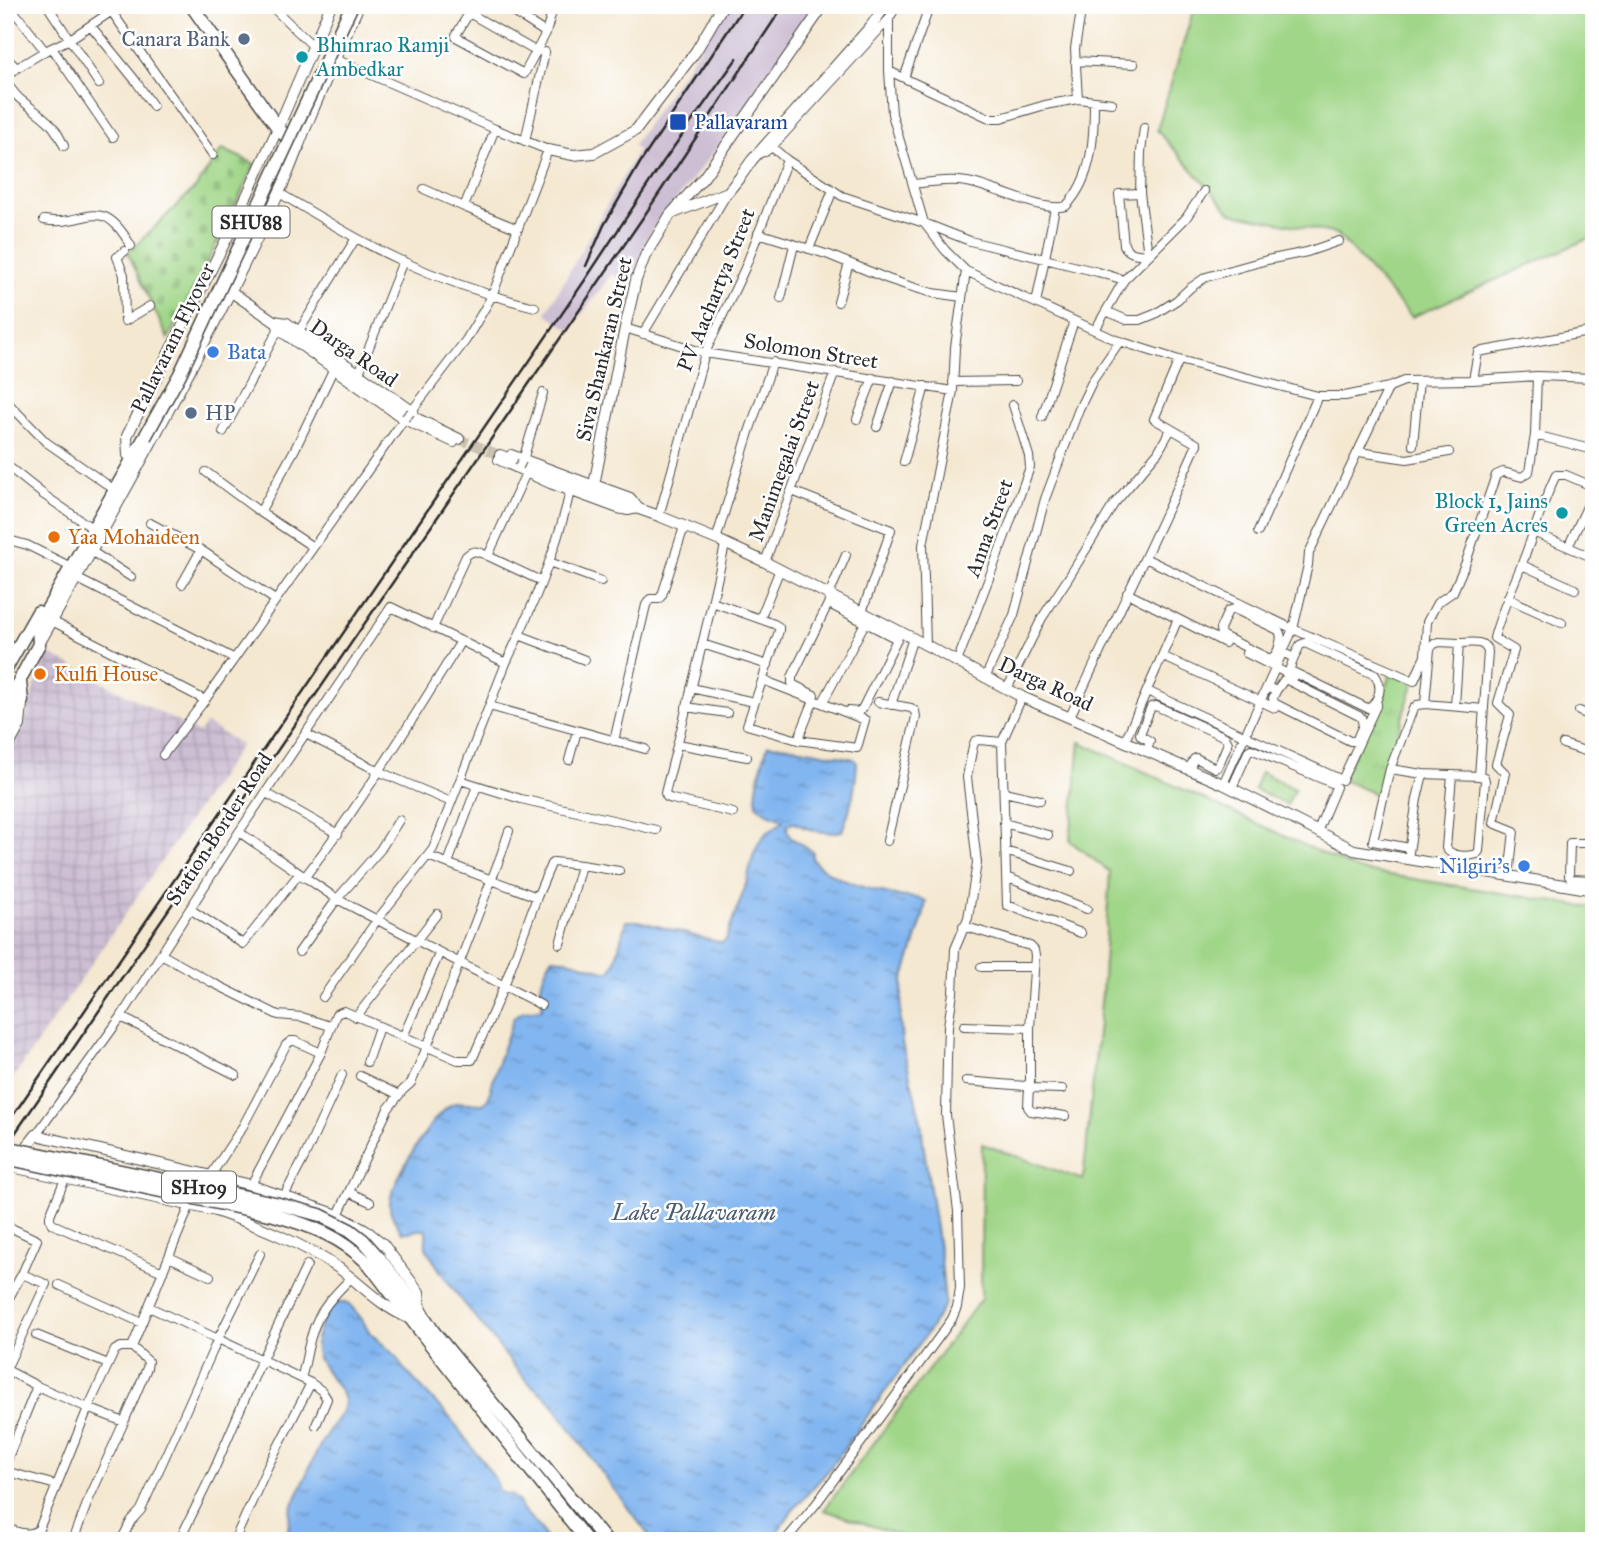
<svg xmlns="http://www.w3.org/2000/svg" width="1599" height="1546" font-family="'IM FELL Great Primer',serif">
<defs>
<pattern id="industrial-grid" width="8" height="8" patternUnits="userSpaceOnUse" patternTransform="scale(1.75)"><rect width="8" height="8" fill="#ccbed3"/><path d="M0 4h8M4 0v8" fill="none" stroke="#afa3b5"/></pattern>
<pattern id="cemetery-stones" width="16" height="16" patternUnits="userSpaceOnUse" patternTransform="scale(1.75)"><rect width="16" height="16" fill="#a0d688"/><path d="M2 7V4a2 2 0 0 1 4 0v3zM10 15v-3a2 2 0 0 1 4 0v3z" fill="#8ab876"/></pattern>
<pattern id="park-tufts" width="24" height="20" patternUnits="userSpaceOnUse" patternTransform="scale(1.75)"><rect width="24" height="20" fill="#a0d688"/><path d="M3 7l-1-3M5 7V3M7 7l1-3M15 17l-1-3M17 17v-4M19 17l1-3" fill="none" stroke="#8ab876"/></pattern>
<pattern id="water-ripples" width="26" height="14" patternUnits="userSpaceOnUse" patternTransform="scale(1.75)"><rect width="26" height="14" fill="#82b6f0"/><path d="M2 4q2-2 4 0t4 0M15 11q2-2 4 0t4 0" fill="none" stroke="#6b94c3"/></pattern>
</defs>
<rect width="100%" height="100%" fill="#fff"/>
<filter id="ink" filterUnits="userSpaceOnUse"><feTurbulence type="fractalNoise" baseFrequency=".0143" numOctaves="2"/><feDisplacementMap in="SourceGraphic" scale="14" xChannelSelector="R" yChannelSelector="G"/><feConvolveMatrix kernelMatrix="1 2 1 2 8 2 1 2 1" color-interpolation-filters="sRGB"/></filter>
<filter id="wash" filterUnits="userSpaceOnUse"><feTurbulence type="fractalNoise" baseFrequency=".00686" numOctaves="4" result="noise"/><feDisplacementMap in="SourceGraphic" scale="28" xChannelSelector="R" yChannelSelector="G"/><feGaussianBlur stdDeviation="1.57" result="paint"/><feColorMatrix in="noise" values="0 0 0 0 0 0 0 0 0 0 0 0 0 0 0 0 0 1.4 0 .05"/><feComposite in="paint" operator="in"/></filter>
<g filter="url(#wash)">
<rect width="100%" height="100%" fill="#f4e8d1"/>
<path fill="url(#industrial-grid)" d="M 48,653 L 199,733 L 206,723 L 241,745 L 5,1090 L 5,757 L 24,724 L 33,691 Z"/>
<path fill="#ccbed3" d="M 729,5 L 818,5 L 728,133 L 647,238 L 632,279 L 611,275 L 570,330 L 546,313 L 638,150 L 633,145 Z"/>
<path fill="#a0d688" stroke="#66805a" stroke-width="2" d="M 1195,5 L 1594,5 L 1594,236 L 1412,317 L 1337,234 L 1231,213 L 1157,130 Z
M 1080,742 L 1358,870 L 1594,908 L 1594,1541 L 917,1541 L 824,1510 L 981,1299 L 982,1144 L 1083,1180 L 1102,993 L 1110,872 L 1070,841 Z"/>
<path fill="url(#cemetery-stones)" stroke="#66805a" stroke-width="2" d="M 222,149 L 255,164 L 221,235 L 168,339 L 128,253 L 196,187 Z"/>
<path fill="url(#park-tufts)" stroke="#66805a" stroke-width="2" d="M 1392,672 L 1414,681 L 1378,795 L 1342,780 Z
M 1261,772 L 1295,789 L 1287,805 L 1254,789 Z"/>
<path fill="url(#water-ripples)" stroke="#56708e" stroke-width="2" d="M 768,745 L 786,746 L 854,759 L 857,763 C 856,787 851,809 842,831 C 825,835 808,830 793,822 L 788,824 L 787,830 L 790,837 L 813,852 L 812,859 C 831,881 871,890 899,896 C 908,898 917,896 926,901 L 923,917 L 903,981 L 900,1020 L 902,1043 L 921,1122 L 924,1149 L 941,1261 L 945,1303 L 933,1325 L 827,1472 L 792,1511 L 771,1541 L 653,1541 L 613,1488 L 548,1398 C 525,1383 510,1361 493,1339 C 469,1310 445,1281 426,1248 C 425,1242 427,1237 426,1230 C 417,1228 411,1234 402,1232 C 395,1222 389,1214 390,1202 C 392,1181 432,1115 451,1105 C 459,1100 473,1104 483,1104 L 488,1099 L 499,1059 L 514,1017 L 524,1011 L 542,1009 C 543,1002 541,998 541,992 C 540,980 546,968 552,958 C 571,958 590,968 609,972 L 614,965 L 626,921 L 638,921 L 722,943 L 726,940 C 732,921 740,903 746,884 C 751,868 752,851 762,838 C 768,830 777,828 783,820 C 775,814 764,814 758,806 C 752,797 764,756 768,745 Z
M 337,1303 L 345,1303 L 351,1306 L 361,1318 L 370,1333 L 397,1357 L 403,1368 L 450,1418 L 490,1471 L 497,1484 L 498,1488 L 502,1493 L 511,1495 L 519,1502 L 522,1509 L 541,1529 L 547,1541 L 287,1541 C 289,1529 288,1518 292,1507 C 305,1481 313,1453 330,1429 C 335,1421 345,1412 344,1401 C 343,1393 338,1388 334,1382 C 320,1363 310,1353 319,1329 C 323,1318 328,1309 337,1303 Z"/>
</g>
<g filter="url(#ink)">
<g fill="none" stroke-linecap="round" stroke-linejoin="round">
<path stroke="#ccc2b0" stroke-width="10" stroke-dasharray="10 5" stroke-linecap="butt" d="M 459,439 L 500,455"/>
<g stroke="#494744" stroke-width="10">
<path id="minor" d="M 47,5 L 99,84
M 107,5 L 213,155
M 270,5 L 314,47
M 474,5 L 469,13 L 537,52
M 897,5 L 889,19 L 889,71 L 892,114 L 924,223 L 945,250 L 966,271 L 1116,340 L 1179,360 L 1318,396 L 1345,396 L 1389,387 L 1404,381 L 1473,380 L 1537,376 L 1594,378
M 13,10 L 45,51
M 469,13 L 456,35 L 456,37 L 524,74 L 546,33 L 503,5
M 91,26 L 135,80 L 153,106
M 546,33 L 554,5
M 52,48 L 113,137
M 5,57 L 17,68
M 335,59 L 495,129 L 548,150 L 492,296 L 466,340 L 411,412
M 1075,61 L 1134,64
M 889,71 L 989,118 L 1001,118 L 1045,105 L 1078,99 L 1112,103
M 5,77 L 17,68 L 45,51 L 70,39 L 121,5
M 904,78 L 930,5
M 5,81 C 10,87 14,94 20,99 C 42,117 52,119 64,146
M 1078,99 L 1075,49 L 1082,5
M 495,129 L 464,207 L 518,229
M 525,141 L 545,52
M 772,147 L 787,160 L 842,196 L 924,223 L 970,241 L 1098,272 L 1124,280
M 758,153 L 765,152 L 772,147 L 889,19
M 913,184 C 931,182 949,179 967,182 C 993,186 1043,213 1066,206 C 1093,178 1094,137 1094,101
M 424,189 L 464,207
M 279,193 C 319,216 359,242 402,261 C 445,281 490,296 535,307
M 1140,193 L 1119,194 L 1124,245 C 1129,255 1139,254 1148,255 L 1140,193 L 1141,152 L 1144,128
M 44,220 C 87,228 100,191 131,246
M 758,233 L 829,255 L 888,279 L 909,286 L 933,293 L 962,297
M 809,249 L 833,190
M 125,251 L 117,257 L 124,275 L 125,321 L 150,306
M 781,298 L 794,245
M 838,302 L 849,263
M 1036,303 L 1055,208
M 1106,311 L 1127,320 L 1140,320 L 1155,314 L 1177,300 L 1190,288 L 1206,277 L 1267,260 L 1307,252 L 1339,241
M 274,320 L 287,322 L 414,411
M 277,326 L 278,330 L 404,420 L 454,443
M 625,328 L 705,353 L 953,391
M 1095,330 L 1124,280 L 1186,218 L 1204,191
M 299,331 L 356,238
M 643,334 L 728,192
M 359,373 L 403,261
M 1473,380 L 1478,352 L 1594,331
M 953,382 L 1016,381
M 5,400 L 46,442 L 112,488
M 1042,417 L 1074,321
M 857,419 L 873,378
M 877,427 L 893,381
M 223,432 L 278,330
M 1535,435 L 1594,450
M 1413,445 L 1419,381
M 1359,452 L 1407,459 L 1449,452
M 511,454 L 594,485
M 498,460 L 550,484 L 618,509 L 628,511 L 638,509
M 523,460 L 543,393
M 904,462 L 925,386
M 5,464 L 44,495 L 89,526
M 206,472 L 260,512 L 313,547
M 792,491 L 891,530 L 862,612
M 260,512 L 295,449 L 333,370
M 659,516 L 705,353 L 745,268 L 787,160
M 150,523 L 201,550
M 1258,532 L 1318,396
M 1533,532 L 1594,558
M 5,539 L 27,545 L 67,565
M 716,540 L 749,432 L 773,362
M 725,545 C 707,628 686,711 665,793 L 667,797 L 672,799 L 733,813
M 1568,547 L 1594,492
M 91,551 L 131,577
M 488,556 L 541,581
M 1145,558 L 1293,629 L 1414,681 L 1425,656 L 1427,622 L 1437,603 L 1453,592 L 1466,562 L 1496,475 L 1503,472 L 1522,477 L 1529,472 L 1535,435 L 1537,376
M 549,562 L 601,581
M 765,562 L 835,372
M 1522,565 L 1575,589
M 76,578 L 233,658
M 182,584 L 201,550 L 275,600
M 1127,593 L 1178,619
M 829,595 L 846,555
M 1507,598 L 1562,623
M 712,602 L 774,624 L 779,627 L 779,631 L 747,725 L 798,740 L 857,748 L 865,720 L 763,680
M 829,604 L 897,639
M 760,619 L 780,569
M 52,621 L 205,700
M 433,628 L 466,556 C 474,548 479,552 488,556 L 526,473
M 519,635 L 585,660
M 702,644 L 768,665
M 926,645 L 923,545 L 953,391 L 955,347 L 966,271
M 1278,650 L 1273,658 L 1270,659 L 1221,635 L 1220,629 L 1228,611 L 1234,609 L 1278,630 C 1283,636 1280,642 1278,650 L 1294,658 L 1300,645 L 1305,643 L 1375,675 C 1383,687 1380,698 1370,708 L 1367,708 L 1291,671 L 1290,668 L 1294,658
M 1246,653 L 1294,677
M 1162,656 L 1275,708
M 957,662 L 1005,536 L 1030,467 L 1029,456 L 1013,405
M 985,678 L 1014,615 L 1045,499 L 1079,409 L 1093,380 L 1120,341
M 1267,687 L 1276,691 L 1284,680 L 1287,680 L 1361,717 L 1363,725 L 1356,741 L 1350,741 L 1274,703 L 1273,698 L 1276,691
M 691,688 L 754,702
M 1007,689 L 1042,618 L 1069,577 L 1114,504 L 1158,452 L 1171,429
M 1147,691 L 1342,780 L 1377,704
M 814,695 L 794,685 L 792,683 L 792,677 L 832,596
M 824,700 L 865,623
M 878,702 L 911,708 L 915,711 L 916,717 L 887,841
M 1425,704 L 1430,649 L 1434,644 L 1439,642 L 1459,643
M 891,705 L 913,638
M 489,706 L 645,749
M 686,707 L 727,713
M 848,711 L 858,712 L 862,709 L 901,631
M 1579,711 L 1594,717
M 1070,717 C 1111,626 1157,536 1197,444 L 1154,419 L 1179,360
M 306,734 L 380,772 L 451,802
M 798,740 L 814,700
M 614,741 L 646,605 L 650,599 L 659,599 L 662,595 L 684,527
M 1125,741 L 1178,619 L 1225,643
M 1002,742 L 1007,905 L 1081,933
M 678,744 L 747,757
M 1563,744 L 1594,754
M 1147,750 L 1150,741 L 1141,736 L 1140,734 L 1151,707 L 1156,706 L 1225,737 L 1228,743 L 1218,767 L 1215,768 L 1196,758 L 1194,759 L 1189,769
M 163,755 L 205,700 L 405,418
M 569,760 L 577,731
M 1390,769 L 1373,841 L 1409,848
M 1423,774 L 1390,769 L 1413,709 L 1417,705 L 1425,704 L 1484,709
M 1452,775 L 1446,848 C 1451,857 1468,857 1477,854 L 1479,851 L 1485,781 L 1484,777 L 1479,776
M 460,780 L 521,799 L 656,830
M 1223,784 L 1293,629 L 1308,565 L 1309,553 L 1389,387
M 1232,788 L 1249,750 L 1251,749 L 1334,784 L 1336,787 L 1334,792 L 1317,832
M 1004,792 L 1040,800
M 266,793 L 338,834
M 1004,823 L 1048,835
M 239,832 L 337,899 L 541,1005
M 1594,843 L 1570,843 L 1569,876 L 1571,879 L 1594,880
M 1005,851 L 1071,871
M 428,856 L 537,897 L 551,864 L 554,862 L 581,865 L 560,944
M 1408,859 L 1417,799 L 1423,774 L 1479,776 L 1488,652 C 1484,639 1471,643 1459,643 L 1455,706
M 448,863 L 477,786
M 581,865 L 619,871
M 1509,876 L 1514,831 L 1494,823 L 1505,773 L 1496,764 L 1510,715 L 1498,703 L 1514,650 L 1494,638 C 1501,611 1513,587 1523,561 C 1534,533 1542,503 1556,475 L 1566,475 L 1594,487
M 1006,877 L 1087,909
M 304,878 C 362,802 411,722 461,641
M 190,909 L 243,944 L 299,874
M 963,926 L 1030,946 L 1034,950 L 1035,956 L 1030,1028 L 1030,1083 L 1025,1086 L 966,1081
M 299,952 L 337,899 L 380,850 L 399,820
M 161,954 L 211,982 L 278,1015 L 302,1017 L 330,1026
M 981,967 L 1034,967
M 323,997 L 377,920 L 433,849 L 506,663 C 532,608 557,550 570,491
M 121,1017 L 236,1075
M 356,1017 L 437,914
M 964,1026 L 1030,1028
M 403,1037 L 439,954
M 367,1062 L 379,1027
M 360,1076 L 399,1095
M 1029,1085 L 1028,1107 L 1031,1111 L 1065,1116
M 1029,1088 L 1062,1089
M 36,1135 L 121,1017 L 239,832 L 391,607 L 506,663
M 211,1175 L 243,1126 L 286,1045 L 291,1041 L 295,1041 L 321,1053
M 65,1179 L 50,1215 L 50,1219 L 52,1224 L 163,1272
M 251,1185 L 321,1053 L 336,1014 L 344,1011 L 458,1060 L 472,1060 L 504,986 L 537,897
M 349,1192 L 370,1202
M 284,1196 L 303,1160 L 342,1075
M 338,1215 L 388,1109 L 403,1090 L 411,1083 L 427,1047 L 501,855 L 509,831
M 5,1225 L 37,1240 L 22,1274
M 260,1254 L 218,1339 L 311,1383 L 322,1391 L 327,1399 L 316,1425
M 169,1257 L 210,1276
M 59,1285 L 142,1323
M 5,1305 L 22,1274 L 46,1284 L 8,1365 L 5,1363
M 36,1335 L 108,1364
M 132,1347 L 148,1361 L 147,1368 L 124,1422 L 88,1408 L 115,1350 L 121,1347 L 132,1347 L 190,1205
M 5,1369 L 37,1386 L 88,1408 L 39,1529 C 29,1538 17,1531 5,1528
M 301,1378 C 306,1364 307,1348 312,1334 C 318,1311 335,1294 351,1278
M 5,1465 L 37,1386
M 5,1471 L 56,1485
M 73,1541 L 88,1501 L 124,1422
M 121,1541 L 131,1521 L 141,1510 L 218,1339 L 149,1307
M 179,1541 L 214,1470 L 262,1359 L 307,1265
M 234,1541 L 268,1466 L 311,1383
M 785,1541 L 816,1504 L 939,1337 L 952,1319 L 957,1307 L 960,1288 L 958,1211 L 946,1115 L 947,1059 L 948,1026 L 953,993 L 955,949 L 968,918 L 977,863 L 967,777 L 973,746 L 975,741 L 979,740 L 1002,742 L 1022,697"/>
</g>
<g stroke="#494744" stroke-width="12">
<path id="tertiary" d="M 548,150 L 573,155 L 594,153 L 636,130 L 696,51 L 723,5
M 676,212 L 728,192 L 740,177 L 752,160 L 871,26 L 886,5
M 230,291 L 357,378 L 403,412 L 459,439
M 128,455 L 127,436 L 230,232 L 278,128 L 331,5
M 500,455 L 596,494 L 659,516 L 720,541 L 765,562 L 926,645 L 1022,697 L 1223,784 L 1354,850 L 1594,890
M 638,508 L 630,498 L 594,485 L 625,328 L 636,280 L 645,256 L 670,215 L 704,177 L 824,5
M 39,644 C 123,497 205,348 278,195 C 289,173 297,149 306,127 C 323,86 341,45 359,5
M 5,752 L 20,725 L 22,705
M 12,1167 L 216,1211 C 259,1226 302,1243 340,1269 C 363,1286 384,1309 411,1319
M 5,1175 L 36,1135 L 247,1184 L 338,1215 L 368,1232 L 383,1244 L 419,1292 L 421,1311"/>
</g>
<g stroke="#494744" stroke-width="15">
<path id="primary" d="M 191,5 L 278,128 L 297,148
M 5,670 L 38,612
M 5,707 L 39,644 L 38,626 L 145,437
M 5,730 L 22,701 L 20,682
M 379,1258 L 421,1312 L 433,1331 L 606,1541
M 369,1264 L 431,1345 L 587,1541"/>
</g>
<use href="#minor" stroke="#fff" stroke-width="8"/>
<use href="#tertiary" stroke="#fff" stroke-width="10"/>
<use href="#primary" stroke="#fff" stroke-width="12"/>
<path stroke="#2b2b2b" stroke-width="2.5" d="M 586,266 L 604,225 L 640,163 L 745,5
M 5,1127 L 585,280 L 663,162 L 737,58
M 5,1148 L 644,216 L 784,5"/>
<g stroke="#494744" stroke-width="10" stroke-linecap="butt">
<path id="minor-bridge" d="M 405,418 L 411,412
M 519,467 L 522,461"/>
</g>
<g stroke="#494744" stroke-width="15" stroke-linecap="butt">
<path id="primary-bridge" d="M 145,437 L 180,374 L 352,5
M 5,1147 L 275,1203 L 320,1215 L 350,1230 L 363,1240 L 379,1258
M 5,1158 L 274,1215 C 312,1226 340,1236 369,1264"/>
</g>
<use href="#minor-bridge" stroke="#fff" stroke-width="8"/>
<use href="#primary-bridge" stroke="#fff" stroke-width="12"/>
</g>
</g>
<g fill="#5c6f8a" stroke="#fff" stroke-width="2.5">
<circle cx="244" cy="39" r="7"/>
<circle cx="191" cy="413" r="7"/>
</g>
<g fill="#0f9aa8" stroke="#fff" stroke-width="2.5">
<circle cx="302" cy="57" r="7"/>
<circle cx="1562" cy="513" r="7"/>
</g>
<rect fill="#1a4fb4" stroke="#fff" stroke-width="2.5" x="669" y="113" width="18" height="18" rx="3.5"/>
<g fill="#3f7fe0" stroke="#fff" stroke-width="2.5">
<circle cx="213" cy="352" r="7"/>
<circle cx="1524" cy="866" r="7"/>
</g>
<g fill="#e8710a" stroke="#fff" stroke-width="2.5">
<circle cx="54" cy="537" r="7"/>
<circle cx="40" cy="674" r="7"/>
</g>
<g text-anchor="middle" stroke-width="5" stroke-linejoin="round" paint-order="stroke">
<g fill="#fff" stroke="#6b6b6b" stroke-width="2">
<rect x="212.5" y="206.5" width="77" height="31" rx="5"/>
<rect x="162" y="1171.5" width="74" height="31" rx="5"/>
</g>
<g font-size="19" font-weight="bold" fill="#2b2b2b">
<text x="251" y="229">SHU88</text>
<text x="199" y="1194">SH109</text>
</g>
<g font-size="21" fill="#4e5e75" stroke="#fff" text-anchor="end">
<text x="230" y="46">Canara Bank</text>
<text x="205" y="420" text-anchor="start">HP</text>
</g>
<g font-size="21" fill="#0d838f" stroke="#fff" text-anchor="start">
<text x="316" y="52">Bhimrao Ramji<tspan x="316" dy="24">Ambedkar</tspan></text>
<text x="1548" y="508" text-anchor="end">Block 1, Jains<tspan x="1548" dy="24">Green Acres</tspan></text>
</g>
<g font-size="21" fill="#164399" stroke="#fff" text-anchor="start">
<text x="694" y="129">Pallavaram</text>
</g>
<g font-size="21" fill="#2b2b2b" stroke="#fff">
<text transform="translate(716 290) rotate(-68)" y="7">PV Aachartya Street</text>
<text transform="translate(173 338) rotate(-64)" y="7">Pallavaram Flyover</text>
<text transform="translate(604 349) rotate(-77)" y="7">Siva Shankaran Street</text>
<text transform="translate(811 351) rotate(9)" y="7">Solomon Street</text>
<text transform="translate(354 353) rotate(35)" y="7">Darga Road</text>
<text transform="translate(784 461) rotate(-70)" y="7">Manimegalai Street</text>
<text transform="translate(989 528) rotate(-70)" y="7">Anna Street</text>
<text transform="translate(1046 684) rotate(25)" y="7">Darga Road</text>
<text transform="translate(219 829) rotate(-57)" y="7">Station Border Road</text>
</g>
<g font-size="21" fill="#366cbe" stroke="#fff" text-anchor="start">
<text x="227" y="359">Bata</text>
<text x="1510" y="873" text-anchor="end">Nilgiri's</text>
</g>
<g font-size="21" fill="#c56008" stroke="#fff" text-anchor="start">
<text x="68" y="544">Yaa Mohaideen</text>
<text x="54" y="681">Kulfi House</text>
</g>
<g font-size="23" font-style="italic" fill="#495c70" stroke="#fff">
<text x="694" y="1220">Lake Pallavaram</text>
</g>
</g>
<rect width="1599" height="1546" fill="none" stroke="#fff" stroke-width="28"/>
</svg>
